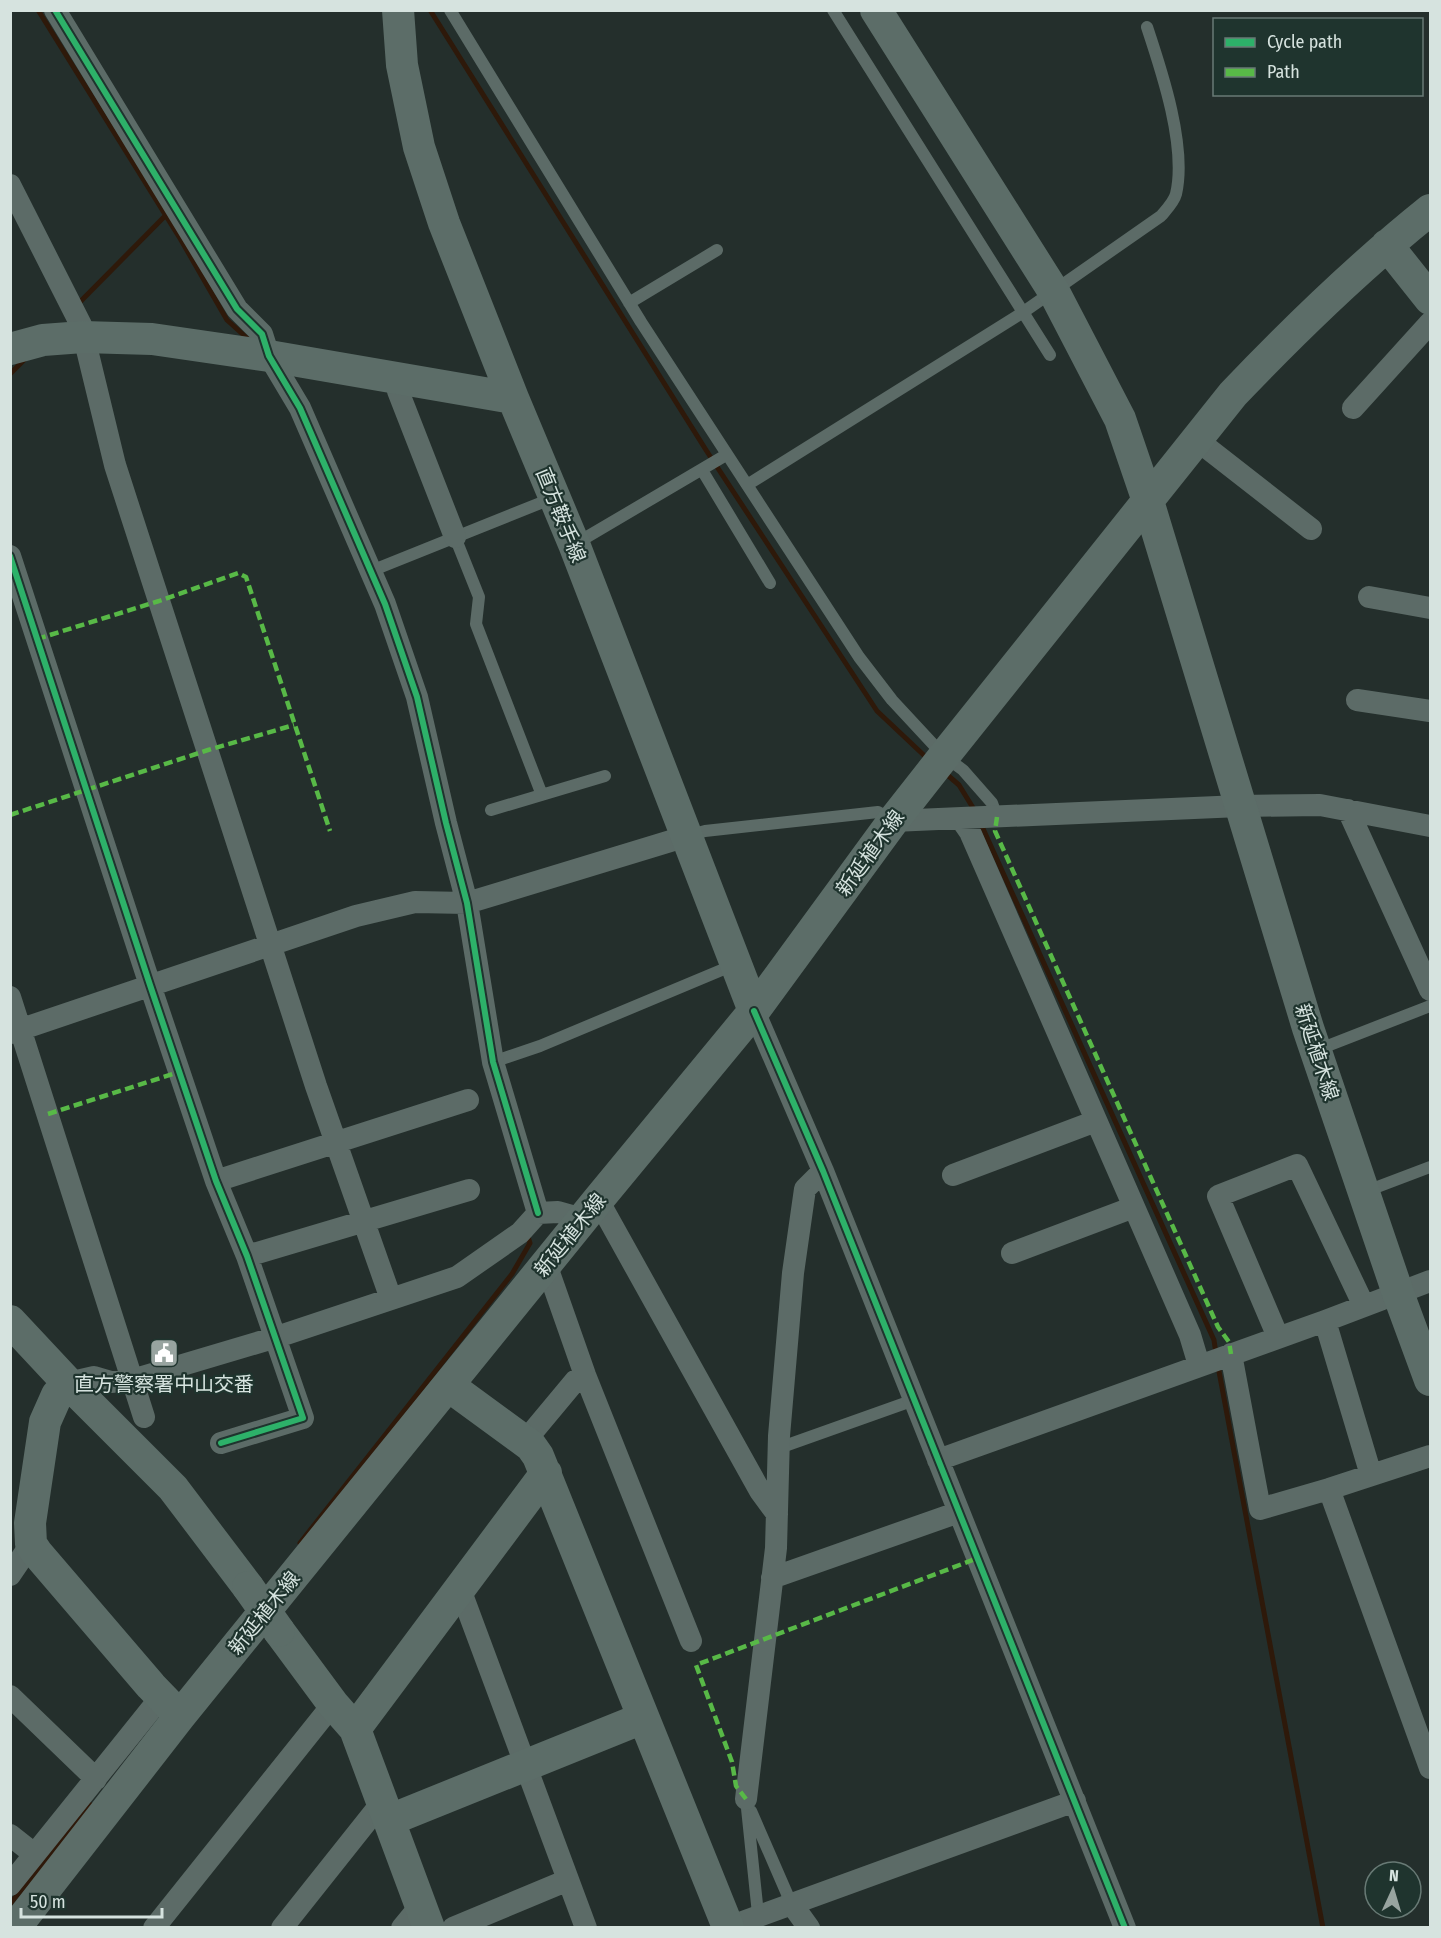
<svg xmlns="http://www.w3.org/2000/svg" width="1441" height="1938" font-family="'Fira Sans Condensed','Noto Sans JP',sans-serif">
<rect width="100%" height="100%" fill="#242f2c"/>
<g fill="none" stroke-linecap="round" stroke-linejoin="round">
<path stroke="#2e190a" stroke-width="5" d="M 38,10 L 181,240 L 227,320 L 248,339
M 430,10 L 706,450 L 877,711 L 930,761
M 76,306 L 166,215
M 10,374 L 26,358
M 944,772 L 959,785 L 975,811
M 980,822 L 1214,1340 L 1216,1354
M 1218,1366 L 1323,1928
M 300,1543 L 512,1274 L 530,1243 L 528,1237
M 10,1904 L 91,1805"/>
<path stroke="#5c6b67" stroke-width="12" d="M 450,10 L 641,322 L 859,657 L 892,700 L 944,756 L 963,770 L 992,803 L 997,817
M 833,10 L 1050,355
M 629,303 L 717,250
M 702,470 L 770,583
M 747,485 L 1022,313 L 1161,216 C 1166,210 1174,202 1176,194 C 1187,147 1162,72 1147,27
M 455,537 L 479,597 L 476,624 L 542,795
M 575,544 L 726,455
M 371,571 L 553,498
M 491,810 L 605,776
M 687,836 L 705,831 L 878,812 L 892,820
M 1317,1050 L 1430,1006
M 493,1062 L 540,1046 L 736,964
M 1364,1192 L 1430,1167
M 779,1448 L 914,1400
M 746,1799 L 758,1914
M 751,1811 L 791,1903"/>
<path stroke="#5c6b67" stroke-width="22" d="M 55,10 L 237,309 L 262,334 L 269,356 L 300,408 L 385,604 L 417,697 L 446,823 L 467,903 L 493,1062 L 538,1213
M 10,185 L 81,325 L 115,465 L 316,1086 L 391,1299
M 398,378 L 398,391 L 455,537
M 1353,408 L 1430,323
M 1197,440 L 1311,529
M 10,556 L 150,985 L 216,1181 L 247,1256 L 303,1418 L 221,1443
M 1369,597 L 1430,608
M 1357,700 L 1430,711
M 1348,810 L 1430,990
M 961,819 L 970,832 L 1190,1335 L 1199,1365
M 893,821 L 1240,806 L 1320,805 L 1430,826
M 10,997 L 144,1417
M 754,1011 L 823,1171 L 1125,1928
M 10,1033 L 356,916 L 415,902 L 467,903 L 687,836
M 953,1175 L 1096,1121
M 216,1181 L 468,1100
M 598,1200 L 760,1491 L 777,1514
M 1012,1253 L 1134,1207
M 247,1256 L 469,1190
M 546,1264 L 585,1375 L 691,1641
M 1325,1321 L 1371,1475
M 1278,1337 L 1218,1196 L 1297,1165 L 1364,1306
M 1231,1354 L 1260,1509 L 1329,1489 L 1430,1456
M 68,1383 L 94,1377 L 111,1382 L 132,1380 L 280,1336 L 457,1277 L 520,1233 L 538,1213 L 558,1212 L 583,1219
M 525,1441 L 575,1381 L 585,1375
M 938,1460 L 1325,1321 L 1430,1281
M 1329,1489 L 1430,1768
M 10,1575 L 31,1544
M 772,1578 L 959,1512
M 460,1589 L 586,1928
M 10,1696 L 96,1779
M 746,1799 L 776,1548 L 779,1436 L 793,1273 L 805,1189 L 823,1171
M 10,1835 L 29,1850
M 10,1885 L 161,1697
M 791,1903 L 809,1928
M 154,1928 L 333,1704
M 282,1928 L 383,1801
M 402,1928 L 421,1905
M 453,1928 L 568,1880
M 726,1928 L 1075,1801"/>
<path stroke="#5c6d68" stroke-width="32" d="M 398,10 L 402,65 L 419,147 L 444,223 L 513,398 L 574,544 L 754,1011
M 876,10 L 1054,292 L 1120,419 L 1148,501 L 1308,1028 L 1398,1293 L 1430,1380
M 1387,245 L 1430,299
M 10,349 L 43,340 L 83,337 L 152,339 L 269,356 L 513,398
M 10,1321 L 68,1383 L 173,1488 L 248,1587
M 68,1383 L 57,1395 L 45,1422 L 30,1523 L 31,1544 L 37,1553 L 151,1686 L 180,1716
M 449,1386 L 531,1446 L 538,1456 L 728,1927
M 279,1631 L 333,1704 L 355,1729 L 429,1928
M 355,1729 L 546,1473
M 390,1820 L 643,1718
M 15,1928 L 180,1716 L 598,1200 L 754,1011 L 893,821 L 944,756 L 1233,394 C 1295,329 1360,266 1430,210"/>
<path stroke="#5c6d68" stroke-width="32" d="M 248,1587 L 279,1631"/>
<path stroke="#58b947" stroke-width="4.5" stroke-dasharray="9 4.5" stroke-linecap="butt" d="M 37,639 L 159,601 L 238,573 L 246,577 L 330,831
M 10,815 L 208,750 L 294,725
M 997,817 L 995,831 L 1218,1327 L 1229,1342 L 1231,1354
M 48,1114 L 179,1072
M 746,1799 L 736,1786 L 732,1762 L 696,1665 L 978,1558"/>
<g stroke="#1f342e" stroke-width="10">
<path id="cycleway" d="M 55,10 L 237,309 L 262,334 L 269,356 L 300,408 L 385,604 L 417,697 L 446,823 L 467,903 L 493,1062 L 538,1213
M 10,556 L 150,985 L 216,1181 L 247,1256 L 303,1418 L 221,1443
M 754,1011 L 823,1171 L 1125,1928"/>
</g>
<use href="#cycleway" stroke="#2db169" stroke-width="6"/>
</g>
<defs>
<g id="civic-square" transform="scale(1.5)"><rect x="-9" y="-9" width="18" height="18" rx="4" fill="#98a4a0" stroke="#1f342e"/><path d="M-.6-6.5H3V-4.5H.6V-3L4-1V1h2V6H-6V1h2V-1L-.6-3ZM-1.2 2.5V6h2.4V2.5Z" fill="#fff"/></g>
</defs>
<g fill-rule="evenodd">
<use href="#civic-square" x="164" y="1353"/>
</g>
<g text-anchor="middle" stroke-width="4.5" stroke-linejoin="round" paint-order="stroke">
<g font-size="20" fill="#d6e3df" stroke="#1f342e">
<text transform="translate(561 515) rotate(68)" y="7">直方鞍手線</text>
<text transform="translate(870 853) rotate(-54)" y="7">新延植木線</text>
<text transform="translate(1317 1052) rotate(72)" y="7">新延植木線</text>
<text transform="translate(570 1235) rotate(-51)" y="7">新延植木線</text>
<text transform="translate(264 1613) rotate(-51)" y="7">新延植木線</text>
</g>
<g font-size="20" fill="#d6e3df" stroke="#1f342e">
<text x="164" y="1391">直方警察署中山交番</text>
</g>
</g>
<rect width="1441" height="1938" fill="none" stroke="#d6e3df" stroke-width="24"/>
<rect x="1213" y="18" width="210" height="78" fill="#1f342e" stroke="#687a75" stroke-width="1.5"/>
<rect x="1225" y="38" width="30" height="9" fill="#2db169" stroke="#687a75" stroke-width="1.5"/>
<text x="1267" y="48" font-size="18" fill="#d6e3df">Cycle path</text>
<rect x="1225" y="68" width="30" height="9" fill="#58b947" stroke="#687a75" stroke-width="1.5"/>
<text x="1267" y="78" font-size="18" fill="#d6e3df">Path</text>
<g transform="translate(1393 1890) rotate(4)"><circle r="28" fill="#1f342e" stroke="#687a75" stroke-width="1.5"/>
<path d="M0-4.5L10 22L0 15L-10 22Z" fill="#98a4a0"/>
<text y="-9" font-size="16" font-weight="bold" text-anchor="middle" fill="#d6e3df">N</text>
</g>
<path d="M21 1908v9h141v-9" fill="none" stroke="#d6e3df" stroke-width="3"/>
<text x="30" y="1908" font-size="18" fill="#d6e3df" stroke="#1f342e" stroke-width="4.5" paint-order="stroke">50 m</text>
</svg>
